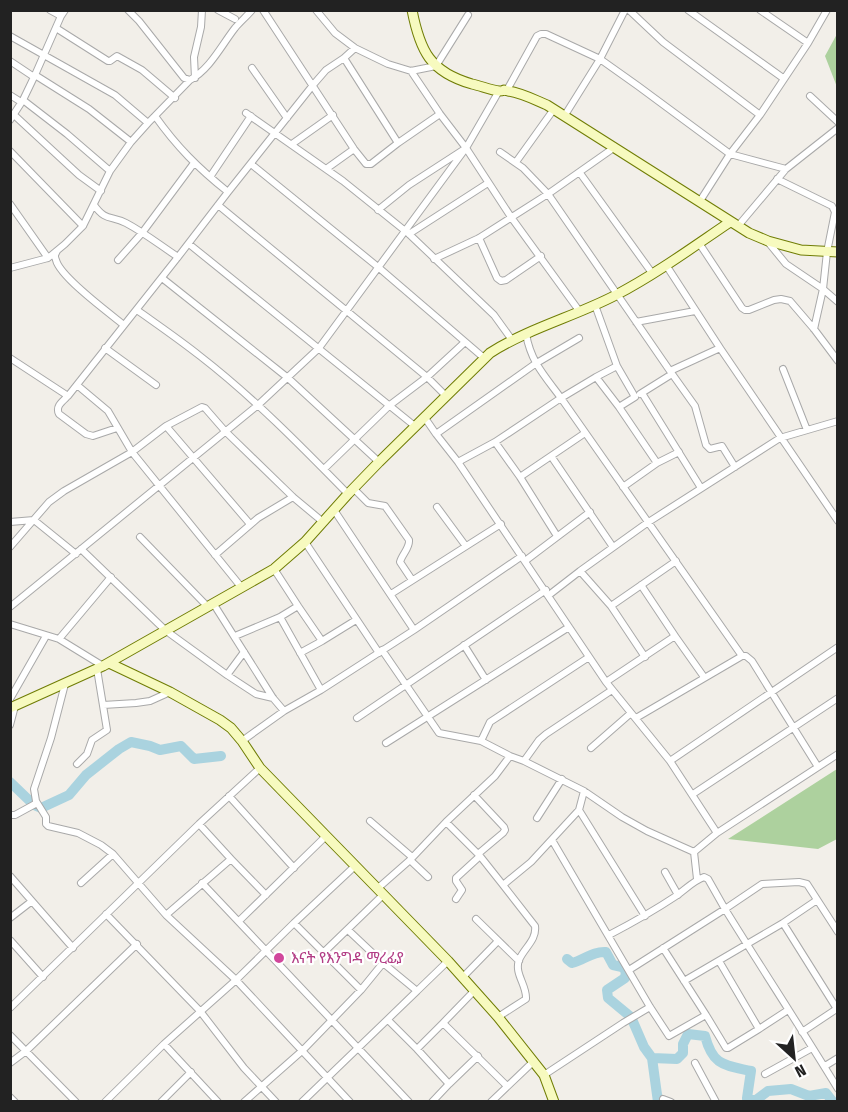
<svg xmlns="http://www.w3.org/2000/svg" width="848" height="1112" font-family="'Fira Sans Condensed','Noto Sans Ethiopic',sans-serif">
<rect width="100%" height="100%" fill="#f2efe9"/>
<path fill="#add19e" d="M 837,34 L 837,87 L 825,56 Z
M 837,769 L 837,839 L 818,849 L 728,839 Z"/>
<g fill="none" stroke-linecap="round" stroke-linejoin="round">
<path stroke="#aad3df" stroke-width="10" d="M 10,782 L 34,805 L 41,808 L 69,795 L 86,775 L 119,749 L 131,742 L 150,746 L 160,750 L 181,746 L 194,759 L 221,756
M 567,959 L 572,963 C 584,960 593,951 606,952 L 613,965 L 622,967 L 626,971 L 625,978 L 607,990 L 608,998 L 631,1017 L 644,1047 L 652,1058 L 677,1059 L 683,1053 L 683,1044 L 688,1034 L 705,1036 C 713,1066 724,1065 751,1071 L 747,1098 L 756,1100 L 768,1091 L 791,1089 L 809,1096 L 826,1093 L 833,1102
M 652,1058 L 658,1102"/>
<g stroke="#a9a9a9" stroke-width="8">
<path id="street" d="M 50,10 L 61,16
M 128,10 L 139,21 L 184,78 L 190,80 C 210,69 221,46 235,28 C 240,22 247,16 252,10
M 218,10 L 235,19
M 263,10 L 354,149 L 366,164 L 371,164 L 398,143 L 440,114
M 316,10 L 335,33 L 355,48 L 388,64 L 411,71 L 436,66 L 468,15
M 629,10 L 663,42 L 760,115
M 688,10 L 783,78
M 56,28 L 108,61 L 110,61 L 117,56 L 142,70 L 175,98
M 10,36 L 115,95 L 148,123
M 808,43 L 827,10
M 344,58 L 398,143
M 10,61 L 34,77
M 252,68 L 287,118
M 411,71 L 440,114 L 466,148 L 511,217 L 580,312
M 35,75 L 89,109 L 131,142
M 195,78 L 194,57 L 201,27 L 202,10
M 507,90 L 537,36 L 541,34 L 546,34 L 600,59 L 638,86 L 730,154 L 786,169
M 10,95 L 21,102
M 810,96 L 838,122
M 23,100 L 67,134 L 110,171
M 246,113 L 343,181 L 409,234 L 494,315 L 512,340
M 13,114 L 79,175 L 101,191
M 565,115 L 600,59 L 625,10
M 155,116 C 177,147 198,168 228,192
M 10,120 L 23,100 L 35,75 L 61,16 L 65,10
M 292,144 L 333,115
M 10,151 L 83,226
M 500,152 L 523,168 L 548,194 L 670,371
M 516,162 L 554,109
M 251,164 L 378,267 L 484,358
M 326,169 L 354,149
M 580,173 L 652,273
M 210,177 L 251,116
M 777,179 L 832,206 L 835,212 L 827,252 L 823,289 L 838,302
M 700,201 L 730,154 L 760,115 L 808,43 L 760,10
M 10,204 L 48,258
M 94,205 C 106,222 111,215 126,223 C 145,233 161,246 178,257
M 218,205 L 427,377 L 446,396
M 378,210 L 409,185 L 463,150
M 738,226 L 786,169 L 838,128
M 409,234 L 488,183
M 479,238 L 497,278 L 501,281 L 506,280 L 541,256
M 768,242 L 786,264 L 823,289 L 814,329
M 699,243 L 742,308 L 745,310 L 749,310 L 774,300 L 781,299 L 790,301 L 814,329 L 838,361
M 189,244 L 416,427
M 57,251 C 55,255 54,255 56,260 C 60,277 109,313 124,325
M 434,259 L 479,238 L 548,194 L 615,147
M 118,260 L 142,233 L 194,163
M 666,265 L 720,348 L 670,371 L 695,406 L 706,445 L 710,449 L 722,446 L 735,467
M 10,268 L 48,258 L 65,244 L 83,226 L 110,171 L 131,142 L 148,123 L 190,80
M 162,278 L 288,378 L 379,462
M 595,305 L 617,366 L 635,397 L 619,407
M 137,310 C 158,325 180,340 200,356 C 253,397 301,446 348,494
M 636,322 L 695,311
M 526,334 C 531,362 544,375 561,398 L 742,656 L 746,656 L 752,661 L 818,767
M 105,348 L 156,385
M 720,348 L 838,521
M 10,358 L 68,396 C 63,401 55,406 59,414 L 86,434 L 93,436 L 117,428
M 617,366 L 596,377 L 619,407 L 657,463
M 783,369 L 807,430
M 77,385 L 108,411 L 132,452 L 242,588
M 642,393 L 701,488
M 640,394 L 672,374
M 68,396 L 178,257 L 228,192 L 313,85 L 326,70 L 344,58 L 355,48
M 425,418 L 436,434 L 458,462 L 606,682 L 670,761 L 717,833
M 166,426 L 250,524
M 436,434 L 535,364 L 579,338
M 495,442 L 520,477
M 551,456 L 613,547
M 458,462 L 495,442 L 561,398 L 596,377
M 324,469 L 390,405 L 427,377 L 465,342
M 623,487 L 657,463 L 679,452
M 353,488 L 368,503 L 385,506 L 409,540 C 410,548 402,554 400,562 L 412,580
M 437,507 L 465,545
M 334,510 L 414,630
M 10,522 L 34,520 L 76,554
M 557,536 L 520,477 L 585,433
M 140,537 L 207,606
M 305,542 L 379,653
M 10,547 L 49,502 L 64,491 L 132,452 L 166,426 L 202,407 L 205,408 L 225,431 L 293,497 L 323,522
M 81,549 L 165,630 L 227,675 L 256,694 L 273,698
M 215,555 L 258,518 L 293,497
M 525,561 L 590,512
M 274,569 L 298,606
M 580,571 L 611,606
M 391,594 L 501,524
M 549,595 L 580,571 L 647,523 L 780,438 L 838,421
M 213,603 L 273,698 L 284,711
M 10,607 L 258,405 L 319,348 L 466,148 L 499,91
M 280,617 L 321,690
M 10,624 L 59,639 L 103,666
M 235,636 L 280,617 L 298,606 L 322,641 L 300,653
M 675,636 L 704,677
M 59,639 L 111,577
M 322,641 L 356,620
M 464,645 L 486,680
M 382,650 L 439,733 L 481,741 L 510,756 L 524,761 L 584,791 L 622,817 L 647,831 L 694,852
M 645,657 L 611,606 L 676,561
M 227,675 L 244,652
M 606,682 L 675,636 L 641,585
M 65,684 L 51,738 L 34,789 L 36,801 L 46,817 L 46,824 L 48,826 L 78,833 L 101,845 L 113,854 L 166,915 L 236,980 L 350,1102
M 10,699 L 46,636
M 103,705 L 136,703 L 150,701 L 170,692
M 357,718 L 546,590
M 636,718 L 742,656
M 10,725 L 15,706
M 242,741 L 284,711 L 321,690 L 414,630 L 522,556
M 481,741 L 490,722 L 589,657
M 386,743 L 569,627
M 591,748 L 631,713
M 524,761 L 539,740 L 546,734 L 612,690
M 670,761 L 838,647
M 77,764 L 87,754 L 92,740 L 107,730 L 97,669
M 693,794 L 838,698
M 474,795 L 504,827 L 505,830 L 503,833 L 478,854
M 229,796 L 294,868
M 579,810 L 645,916
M 10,815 L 15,815 L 37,803
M 537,818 L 562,779
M 370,821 L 412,857
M 446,822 L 480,856 L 503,885
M 199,824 L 231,859 L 266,895
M 552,840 L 650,1007 L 669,1036 L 706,1015 L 663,948
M 694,852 L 717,833 L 838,754
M 694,852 L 697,879
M 410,860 L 428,877
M 355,866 L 294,923 L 361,990
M 665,872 L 678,895
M 10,876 L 73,948
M 81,883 L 113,854
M 202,883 L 409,1102
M 377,889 L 410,860 L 446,822 L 495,776 L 510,756
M 456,899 L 462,890 L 456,881 L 456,878 L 480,856
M 106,914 L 200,1011 L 244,1068 L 276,1102
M 166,915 L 231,859
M 10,918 L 32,901
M 476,919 L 519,961
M 239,921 L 326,836
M 783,923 L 817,900
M 609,935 C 632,923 655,910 676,896 C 686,889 693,881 704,877 L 708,879 L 725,909 L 762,884 L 799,882 L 807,884 L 838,932
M 10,940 L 43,977
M 323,953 L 383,895
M 719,961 L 759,1029 L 788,1010
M 383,963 L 417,991 L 448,961
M 629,970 L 725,909 C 762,969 801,1028 838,1089
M 462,978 L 498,941
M 684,981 L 783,923 L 837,1009
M 474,991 L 443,1023 L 507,1086
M 10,1008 L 199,824 L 260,768
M 706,1015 L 726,1048 L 728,1048 L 759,1029
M 498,1017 L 526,999 C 527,985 514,974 519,960 C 524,948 537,940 535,926 L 503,885 L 531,862 L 579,810 L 584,791
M 388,1020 L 417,1049
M 443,1023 L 417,1049 L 449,1084 L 478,1056
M 802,1032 L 838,1008
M 10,1035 L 76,1102
M 164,1044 L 218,1102
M 10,1063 L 26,1051 L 137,944
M 695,1063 L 716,1102
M 825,1066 L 838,1058
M 765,1074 L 812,1048
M 544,1075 L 623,1023 L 650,1007
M 10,1097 L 15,1102
M 663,1099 L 671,1102
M 105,1102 L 164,1044 L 236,980 L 294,923
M 161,1102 L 191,1072
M 244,1102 L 303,1050 L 361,990 L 383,963 L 348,930
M 302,1102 L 417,991
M 432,1102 L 449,1084
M 491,1102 L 534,1061"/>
</g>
<g stroke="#707d05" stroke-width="11">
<path id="secondary" d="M 412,10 C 420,51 430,72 472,84 C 481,86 491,90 499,91 C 508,91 500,89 508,91 C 522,93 535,100 547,105 L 749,233 L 768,241 L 801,250 L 838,252
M 109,663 L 170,692 L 220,720 L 231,728 L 242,741 L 260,768 L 448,961 L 498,1017 L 544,1075 L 554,1102
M 10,708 L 103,666 L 274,569 L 305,542 L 348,494 L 379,462 L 490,353 C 529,328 576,316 616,295 C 656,274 693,247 730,222"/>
</g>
<use href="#street" stroke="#fff" stroke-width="6"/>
<use href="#secondary" stroke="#f7fabf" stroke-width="9"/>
</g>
<circle fill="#d1479c" stroke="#fff" stroke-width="2" cx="279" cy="958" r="6"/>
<g text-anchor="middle" stroke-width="4.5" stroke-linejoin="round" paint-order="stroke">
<g font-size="15" fill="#b23c85" stroke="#fff" text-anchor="start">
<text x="291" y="963">እናት የእንግዳ ማረፊያ</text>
</g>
</g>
<rect width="848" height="1112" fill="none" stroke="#222222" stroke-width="24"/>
<g transform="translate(794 1058) rotate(153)" stroke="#ffffff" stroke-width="4.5" paint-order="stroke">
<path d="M0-4.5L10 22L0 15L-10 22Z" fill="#222222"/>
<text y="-9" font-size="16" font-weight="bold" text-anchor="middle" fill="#222222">N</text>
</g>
</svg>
